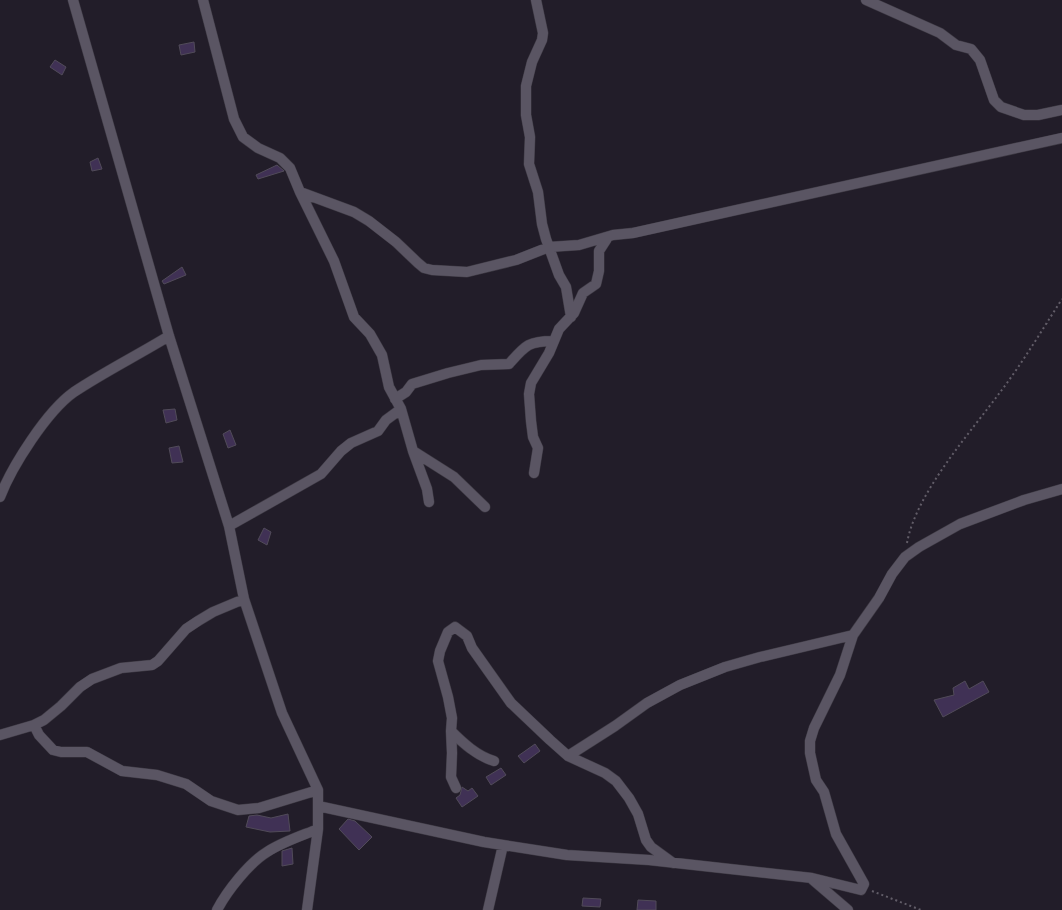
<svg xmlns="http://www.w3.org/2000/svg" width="1062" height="910" font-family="'IBM Plex Sans',sans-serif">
<rect width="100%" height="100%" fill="#221d29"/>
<path fill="#403155" stroke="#514b59" d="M 194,42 L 195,52 L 181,55 L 179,45 Z
M 55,60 L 66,67 L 62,75 L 50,67 Z
M 98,158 L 102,169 L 92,171 L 90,162 Z
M 277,165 L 284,171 L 258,179 L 256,175 Z
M 182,267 L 186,275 L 164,284 L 162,281 Z
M 175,409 L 177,420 L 166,423 L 163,410 Z
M 230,430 L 236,445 L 228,448 L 223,434 Z
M 179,446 L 183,462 L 172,463 L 169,448 Z
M 264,528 L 271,532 L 267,545 L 258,540 Z
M 965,681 L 969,689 L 983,681 L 989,692 L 943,717 L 934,700 L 954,695 L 953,688 Z
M 535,744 L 540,751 L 524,763 L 518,756 Z
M 501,768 L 506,775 L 491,785 L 486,777 Z
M 462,787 L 468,791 L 472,788 L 478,796 L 462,807 L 456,798 L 460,795 Z
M 288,814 L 290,831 L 270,832 L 246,827 L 249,816 L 257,815 L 271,818 Z
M 348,819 L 355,821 L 372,837 L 359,850 L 339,829 Z
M 292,848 L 293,864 L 282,866 L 282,851 Z
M 583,898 L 601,899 L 600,907 L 582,906 Z
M 638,900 L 656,901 L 656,910 L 637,910 Z"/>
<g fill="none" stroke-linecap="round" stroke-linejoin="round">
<g stroke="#3e3a44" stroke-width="11">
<path id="minor" d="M 73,0 L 169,336 L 229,526 L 244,599 L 282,713 L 318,790 L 318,829 L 307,910
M 203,0 L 234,119 L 243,137 L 258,148 L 280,158 L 290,168 L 300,192 L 334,261 L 354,317 L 370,334 L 382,355 L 389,387 L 401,409 L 413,451 L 454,477 L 485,507
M 536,0 L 543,33 L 542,40 L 532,62 L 526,86 L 526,115 L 530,137 L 529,164 L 538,192 L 542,224 L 546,239 L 559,275 L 566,287 L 571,317
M 866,0 L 940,33 L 956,45 L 971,49 L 980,60 L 994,100 L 1001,107 L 1024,115 L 1038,115 L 1062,110
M 300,192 L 354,212 L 369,221 L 396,242 L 418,263 L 424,268 L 432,270 L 467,272 L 516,260 L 549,247 L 579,245 L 613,235 L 633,233 L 1062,138
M 395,399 L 406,392 L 412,384 L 448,373 L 481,365 L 509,364 C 525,346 528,341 553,341
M 413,451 L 427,489 L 429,502
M 534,473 L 538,448 L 533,437 L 531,421 L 529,394 L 531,383 L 549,353 L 559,329 L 574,313 L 583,293 L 596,284 L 599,271 L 599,251 L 608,237
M 0,497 C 12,466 47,411 74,392 C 104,372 138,355 169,336
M 229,526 L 321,474 L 341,451 L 351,443 L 378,431 L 386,420 L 401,409
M 34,725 L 39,735 L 53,750 L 61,752 L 87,752 L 122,771 L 157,775 L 186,784 L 211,801 L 238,810 L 259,808 L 318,790
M 451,731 L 452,753 L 451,777 L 456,788
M 0,735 L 34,725 L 44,720 L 61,706 L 80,687 L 92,679 L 121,668 L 152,665 L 158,661 L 186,629 L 198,621 L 213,612 L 244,599
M 568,756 L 615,726 L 647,703 L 680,685 L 725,667 L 760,657 L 853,635
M 494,761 C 477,756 463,743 451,731 L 452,718 L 448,697 L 438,661 L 440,651 L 448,632 L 455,627 L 467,636 L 472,648 L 511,703 L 550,740 L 568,756 L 605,773 L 616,781 L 629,798 L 638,814 L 646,840 L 651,847 L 673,863
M 318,806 L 484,842 L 567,855 L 649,860 L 812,878 L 861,890 L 864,884 L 836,834 L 824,792 L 816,780 L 810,753 L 810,741 L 814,728 L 840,675 L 853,635 L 879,598 L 892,574 L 905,557 L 919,547 L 960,524 L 1024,500 L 1062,489
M 813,880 L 848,910
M 217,910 C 227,891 249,863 267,852 C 282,842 301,836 318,829
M 488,910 L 503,845"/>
</g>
<path stroke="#625d68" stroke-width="2" stroke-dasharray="2 3" stroke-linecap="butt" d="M 907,543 C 916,493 970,433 1001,391 C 1023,362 1042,330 1062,299
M 872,891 L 921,910"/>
<use href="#minor" stroke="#5a5563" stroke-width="10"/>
</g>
</svg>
